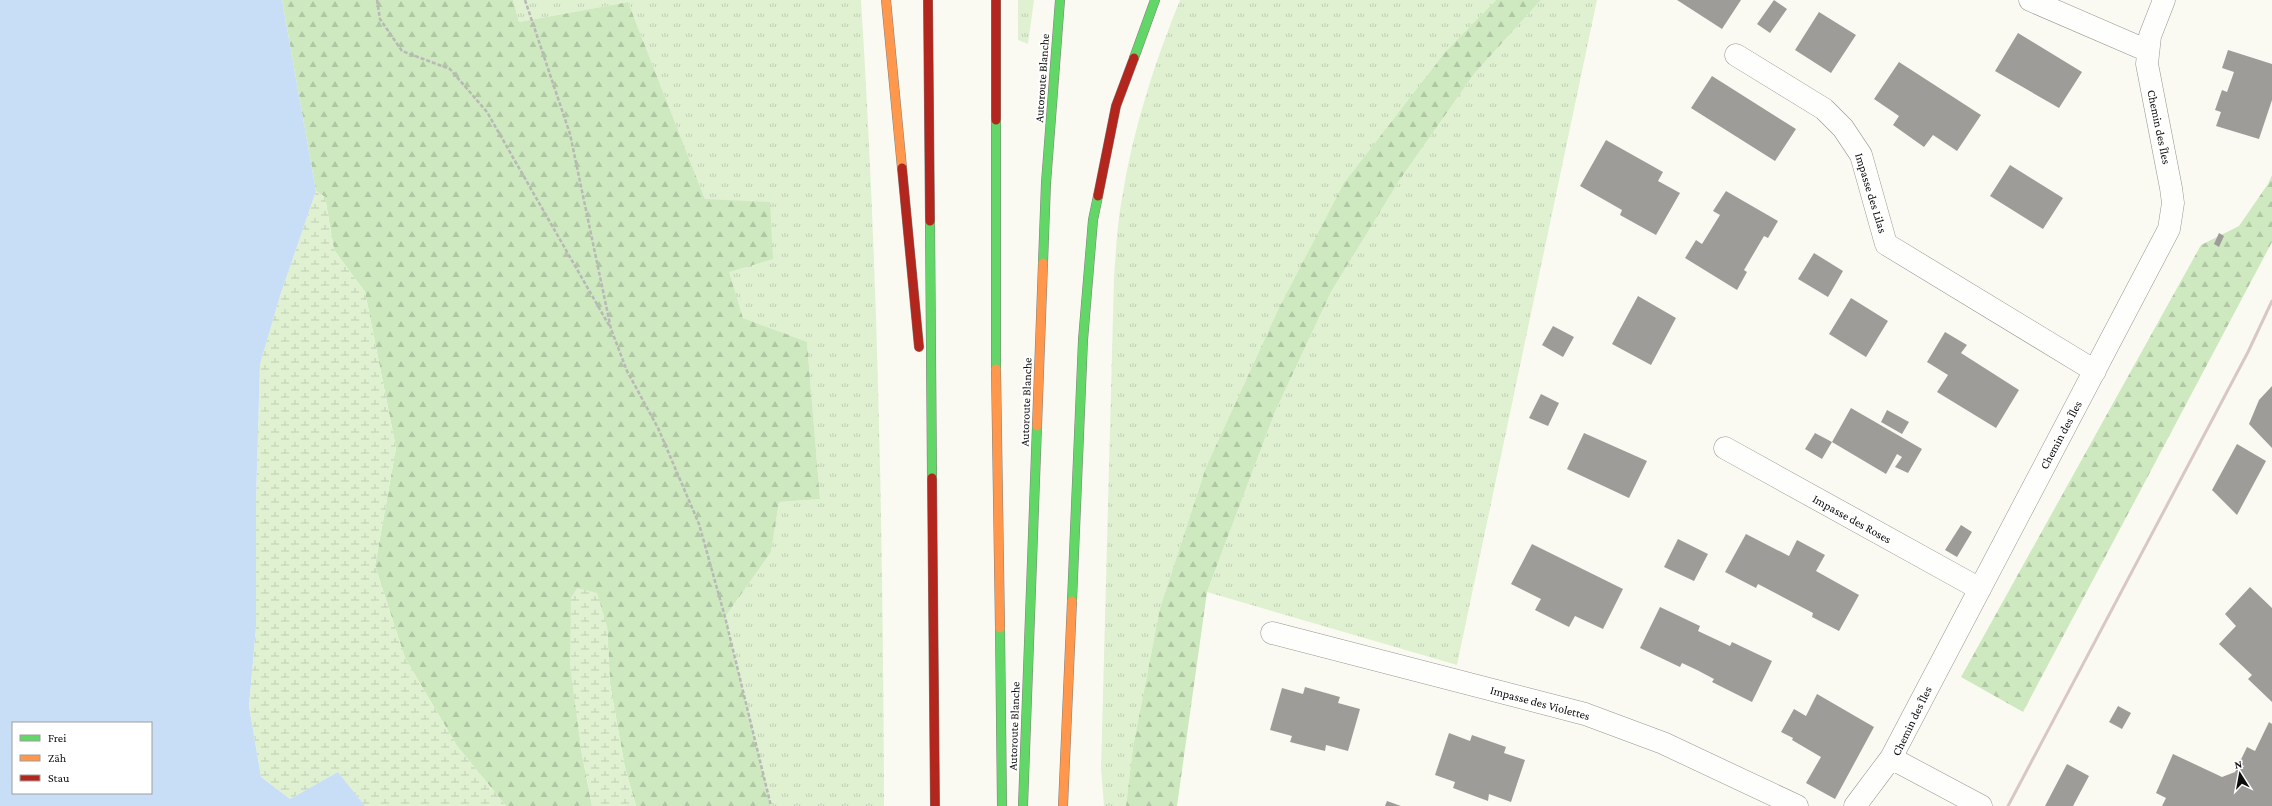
<svg xmlns="http://www.w3.org/2000/svg" width="2272" height="806" font-family="'Crimson Pro',serif">
<defs>
<pattern id="grass-tufts" width="24" height="20" patternUnits="userSpaceOnUse"><rect width="24" height="20" fill="#e0f1d2"/><path d="M3 7l-1-3M5 7V3M7 7l1-3M15 17l-1-3M17 17v-4M19 17l1-3" fill="none" stroke="#bfcdb3"/></pattern>
<pattern id="forest-firs" width="22" height="20" patternUnits="userSpaceOnUse"><rect width="22" height="20" fill="#cee9bf"/><path d="M5 1l3.5 6h-7zM16 11l3.5 6h-7z" fill="#b0c7a3"/></pattern>
<pattern id="wetland-marsh" width="20" height="14" patternUnits="userSpaceOnUse"><rect width="20" height="14" fill="#e0f1d2"/><path d="M1 5h8M5 5V1M11 12h8M15 12V8" fill="none" stroke="#bfcdb3"/></pattern>
</defs>
<rect width="100%" height="100%" fill="#fbfaf2"/>
<path fill="url(#grass-tufts)" d="M 513,0 L 861,0 C 878,268 883,537 884,806 L 771,806 L 725,617 L 771,552 L 779,502 L 820,499 L 807,343 L 743,318 L 705,199 L 628,2 L 519,22 Z
M 1018,0 L 1034,0 L 1028,44 L 1018,40 Z
M 1180,0 L 1496,0 L 1447,50 L 1277,312 L 1206,467 L 1160,608 L 1133,747 L 1126,806 L 1104,806 L 1101,769 L 1114,277 C 1116,251 1117,224 1122,198 C 1133,129 1154,64 1180,0 Z
M 1541,0 L 1597,0 L 1457,665 L 1207,592 L 1275,412 L 1331,292 L 1399,181 L 1474,74 Z"/>
<path fill="url(#forest-firs)" d="M 282,0 L 513,0 L 519,22 L 628,2 L 705,199 L 770,202 L 773,259 L 729,272 L 743,318 L 807,342 L 820,499 L 779,502 L 771,552 L 725,617 L 771,806 L 636,806 L 625,768 L 610,684 L 607,626 L 581,749 L 592,806 L 506,806 L 457,746 L 405,658 L 375,566 L 396,448 L 365,292 L 334,250 L 325,197 L 316,191 Z
M 1496,0 L 1541,0 L 1474,74 L 1399,181 L 1331,292 L 1275,412 L 1207,592 L 1177,806 L 1126,806 L 1133,747 L 1160,608 L 1206,467 L 1277,312 L 1344,183 L 1447,50 Z
M 2272,175 L 2272,242 L 2023,712 L 1961,677 L 2201,245 L 2239,226 L 2268,184 Z"/>
<path fill="url(#wetland-marsh)" d="M 316,191 L 325,197 L 334,250 L 365,292 L 396,448 L 375,566 L 405,658 L 457,746 L 506,806 L 365,806 L 338,772 L 290,799 L 261,777 L 249,706 L 256,627 L 256,501 L 260,363 L 280,296 Z
M 577,588 L 597,593 L 607,626 L 610,684 L 625,768 L 636,806 L 592,806 L 581,749 L 570,666 L 571,598 Z"/>
<path fill="#c7def6" fill-rule="evenodd" d="M 0,0 L 282,0 L 316,191 L 280,296 L 260,364 L 256,501 L 256,627 L 249,706 L 261,777 L 290,799 L 338,772 L 365,806 L 0,806 ZM 13,723 L 151,723 L 151,793 L 13,793 Z"/>
<path fill="#9e9c98" d="M 1677,0 L 1741,0 L 1722,29 Z
M 1774,0 L 1787,9 L 1770,33 L 1757,24 Z
M 1819,12 L 1856,35 L 1831,73 L 1795,50 Z
M 2018,33 L 2082,72 L 2059,108 L 1995,71 Z
M 2228,50 L 2272,64 L 2272,100 L 2259,139 L 2216,126 L 2221,112 L 2215,110 L 2222,90 L 2227,92 L 2234,72 L 2222,68 Z
M 1899,62 L 1981,115 L 1957,151 L 1933,135 L 1924,147 L 1893,125 L 1899,116 L 1874,99 Z
M 1712,76 L 1796,129 L 1775,161 L 1691,108 Z
M 1606,140 L 1663,172 L 1658,181 L 1680,193 L 1656,235 L 1620,215 L 1622,210 L 1580,186 Z
M 2010,165 L 2063,198 L 2043,229 L 1990,196 Z
M 1726,191 L 1778,221 L 1768,238 L 1764,236 L 1744,270 L 1747,272 L 1737,290 L 1685,258 L 1696,240 L 1702,244 L 1720,215 L 1713,211 Z
M 2219,233 L 2224,236 L 2219,247 L 2214,244 Z
M 1814,253 L 1843,271 L 1828,297 L 1798,279 Z
M 1638,296 L 1676,318 L 1651,365 L 1612,344 Z
M 1851,298 L 1888,321 L 1866,357 L 1829,334 Z
M 1553,326 L 1574,337 L 1563,357 L 1542,345 Z
M 1945,332 L 1967,345 L 1961,353 L 2019,390 L 1996,428 L 1937,392 L 1948,375 L 1927,362 Z
M 2272,386 L 2272,448 L 2249,424 L 2259,400 Z
M 1541,394 L 1559,403 L 1548,426 L 1529,418 Z
M 1851,408 L 1922,449 L 1908,473 L 1895,467 L 1902,457 L 1897,454 L 1886,474 L 1832,442 L 1822,459 L 1805,449 L 1815,433 L 1832,442 Z
M 1887,410 L 1909,422 L 1902,434 L 1881,422 Z
M 1584,433 L 1647,461 L 1629,498 L 1567,469 Z
M 2237,444 L 2266,461 L 2237,515 L 2212,490 Z
M 1961,525 L 1972,532 L 1957,557 L 1945,550 Z
M 1746,534 L 1789,556 L 1797,540 L 1825,555 L 1816,571 L 1859,595 L 1839,631 L 1812,617 L 1813,613 L 1758,584 L 1756,588 L 1725,572 Z
M 1678,539 L 1708,554 L 1694,581 L 1664,567 Z
M 1532,544 L 1623,589 L 1603,629 L 1575,616 L 1569,627 L 1535,610 L 1541,599 L 1511,584 Z
M 2250,587 L 2272,608 L 2272,702 L 2248,679 L 2252,675 L 2219,644 L 2236,626 L 2225,614 Z
M 1660,607 L 1700,626 L 1698,631 L 1730,646 L 1732,642 L 1772,661 L 1752,702 L 1712,682 L 1714,679 L 1697,670 L 1682,663 L 1680,667 L 1640,648 Z
M 1305,687 L 1340,697 L 1338,703 L 1360,709 L 1348,751 L 1326,745 L 1325,751 L 1290,742 L 1292,736 L 1270,730 L 1282,688 L 1303,694 Z
M 1817,694 L 1874,727 L 1835,799 L 1806,783 L 1821,757 L 1792,740 L 1793,738 L 1781,732 L 1794,709 L 1806,716 Z
M 2118,706 L 2131,713 L 2122,729 L 2109,722 Z
M 2269,722 L 2272,724 L 2272,806 L 2162,806 L 2166,798 L 2156,793 L 2173,754 L 2222,777 L 2235,772 L 2247,747 L 2255,751 Z
M 1449,733 L 1470,741 L 1472,735 L 1506,747 L 1504,753 L 1525,760 L 1511,802 L 1489,794 L 1488,801 L 1453,788 L 1455,782 L 1435,775 Z
M 2067,764 L 2089,776 L 2073,806 L 2045,806 Z
M 1387,801 L 1401,806 L 1385,806 Z"/>
<g fill="none" stroke-linecap="round" stroke-linejoin="round">
<g stroke="#949490" stroke-width="23">
<path id="street" d="M 2030,0 L 2148,51
M 1736,55 L 1824,109 L 1843,128 L 1861,155 L 1886,244 L 2095,371
M 1725,448 L 1980,589
M 1272,633 L 1585,714 L 1663,743 L 1797,806
M 1855,806 L 1891,758
M 1981,806 L 1891,758 L 2169,229 L 2173,203 L 2171,188 L 2147,64 L 2150,36 L 2164,0"/>
</g>
<g stroke="#81817d" stroke-width="10">
<path id="fast" d="M 1134,58 L 1155,0
M 996,120 L 996,369
M 930,221 L 932,478
M 1043,263 L 1046,183 L 1060,0
M 1072,601 L 1083,340 L 1093,220 L 1098,196
M 1000,628 L 1002,806
M 1023,806 L 1037,426"/>
</g>
<g stroke="#81817d" stroke-width="10">
<path id="slow" d="M 886,0 L 902,168
M 996,369 L 1000,628
M 1037,426 L 1043,263
M 1063,806 L 1072,601"/>
</g>
<g stroke="#81817d" stroke-width="10">
<path id="jam" d="M 928,0 L 930,221
M 996,120 L 996,0
M 902,168 L 919,347
M 1098,196 L 1116,106 L 1134,58
M 932,478 L 935,806"/>
</g>
<path stroke="#b8b8b6" stroke-width="2.5" stroke-dasharray="4 2" stroke-linecap="butt" d="M 377,0 L 380,19 L 402,51 L 450,69 L 487,112 L 610,327
M 525,0 L 570,134 L 611,329 L 627,371 L 658,428 L 699,524 L 725,617 L 771,806"/>
<use href="#street" stroke="#fefefd" stroke-width="22"/>
<use href="#fast" stroke="#63d668" stroke-width="9"/>
<use href="#slow" stroke="#ff974d" stroke-width="9"/>
<use href="#jam" stroke="#b3261e" stroke-width="9"/>
<path stroke="#d8c7c3" stroke-width="3" d="M 2008,806 L 2248,352 L 2272,301"/>
</g>
<g text-anchor="middle" stroke-width="4" stroke-linejoin="round" paint-order="stroke">
<g font-size="12" fill="#0d0d0d" stroke="#fff">
<text transform="translate(1042 78) rotate(-86)" y="4">Autoroute Blanche</text>
<text transform="translate(2159 127) rotate(78)" y="4">Chemin des Îles</text>
<text transform="translate(1871 193) rotate(73)" y="4">Impasse des Lilas</text>
<text transform="translate(1026 402) rotate(-88)" y="4">Autoroute Blanche</text>
<text transform="translate(2061 435) rotate(-62)" y="4">Chemin des Îles</text>
<text transform="translate(1852 519) rotate(29)" y="4">Impasse des Roses</text>
<text transform="translate(1540 703) rotate(15)" y="4">Impasse des Violettes</text>
<text transform="translate(1912 721) rotate(-64)" y="4">Chemin des Îles</text>
<text transform="translate(1014 726) rotate(-88)" y="4">Autoroute Blanche</text>
</g>
</g>
<rect x="12" y="722" width="140" height="72" fill="#ffffff" stroke="#9e9e9e"/>
<rect x="20" y="735" width="20" height="6" fill="#63d668" stroke="#9e9e9e"/>
<text x="48" y="742" font-size="12" fill="#0d0d0d">Frei</text>
<rect x="20" y="755" width="20" height="6" fill="#ff974d" stroke="#9e9e9e"/>
<text x="48" y="762" font-size="12" fill="#0d0d0d">Zäh</text>
<rect x="20" y="775" width="20" height="6" fill="#b3261e" stroke="#9e9e9e"/>
<text x="48" y="782" font-size="12" fill="#0d0d0d">Stau</text>
<g transform="translate(2240 774) rotate(349)" stroke="#ffffff" stroke-width="3" paint-order="stroke">
<path d="M0-3L7 15L0 10L-7 15Z" fill="#0d0d0d"/>
<text y="-6" font-size="11" font-weight="bold" text-anchor="middle" fill="#0d0d0d">N</text>
</g>
</svg>
